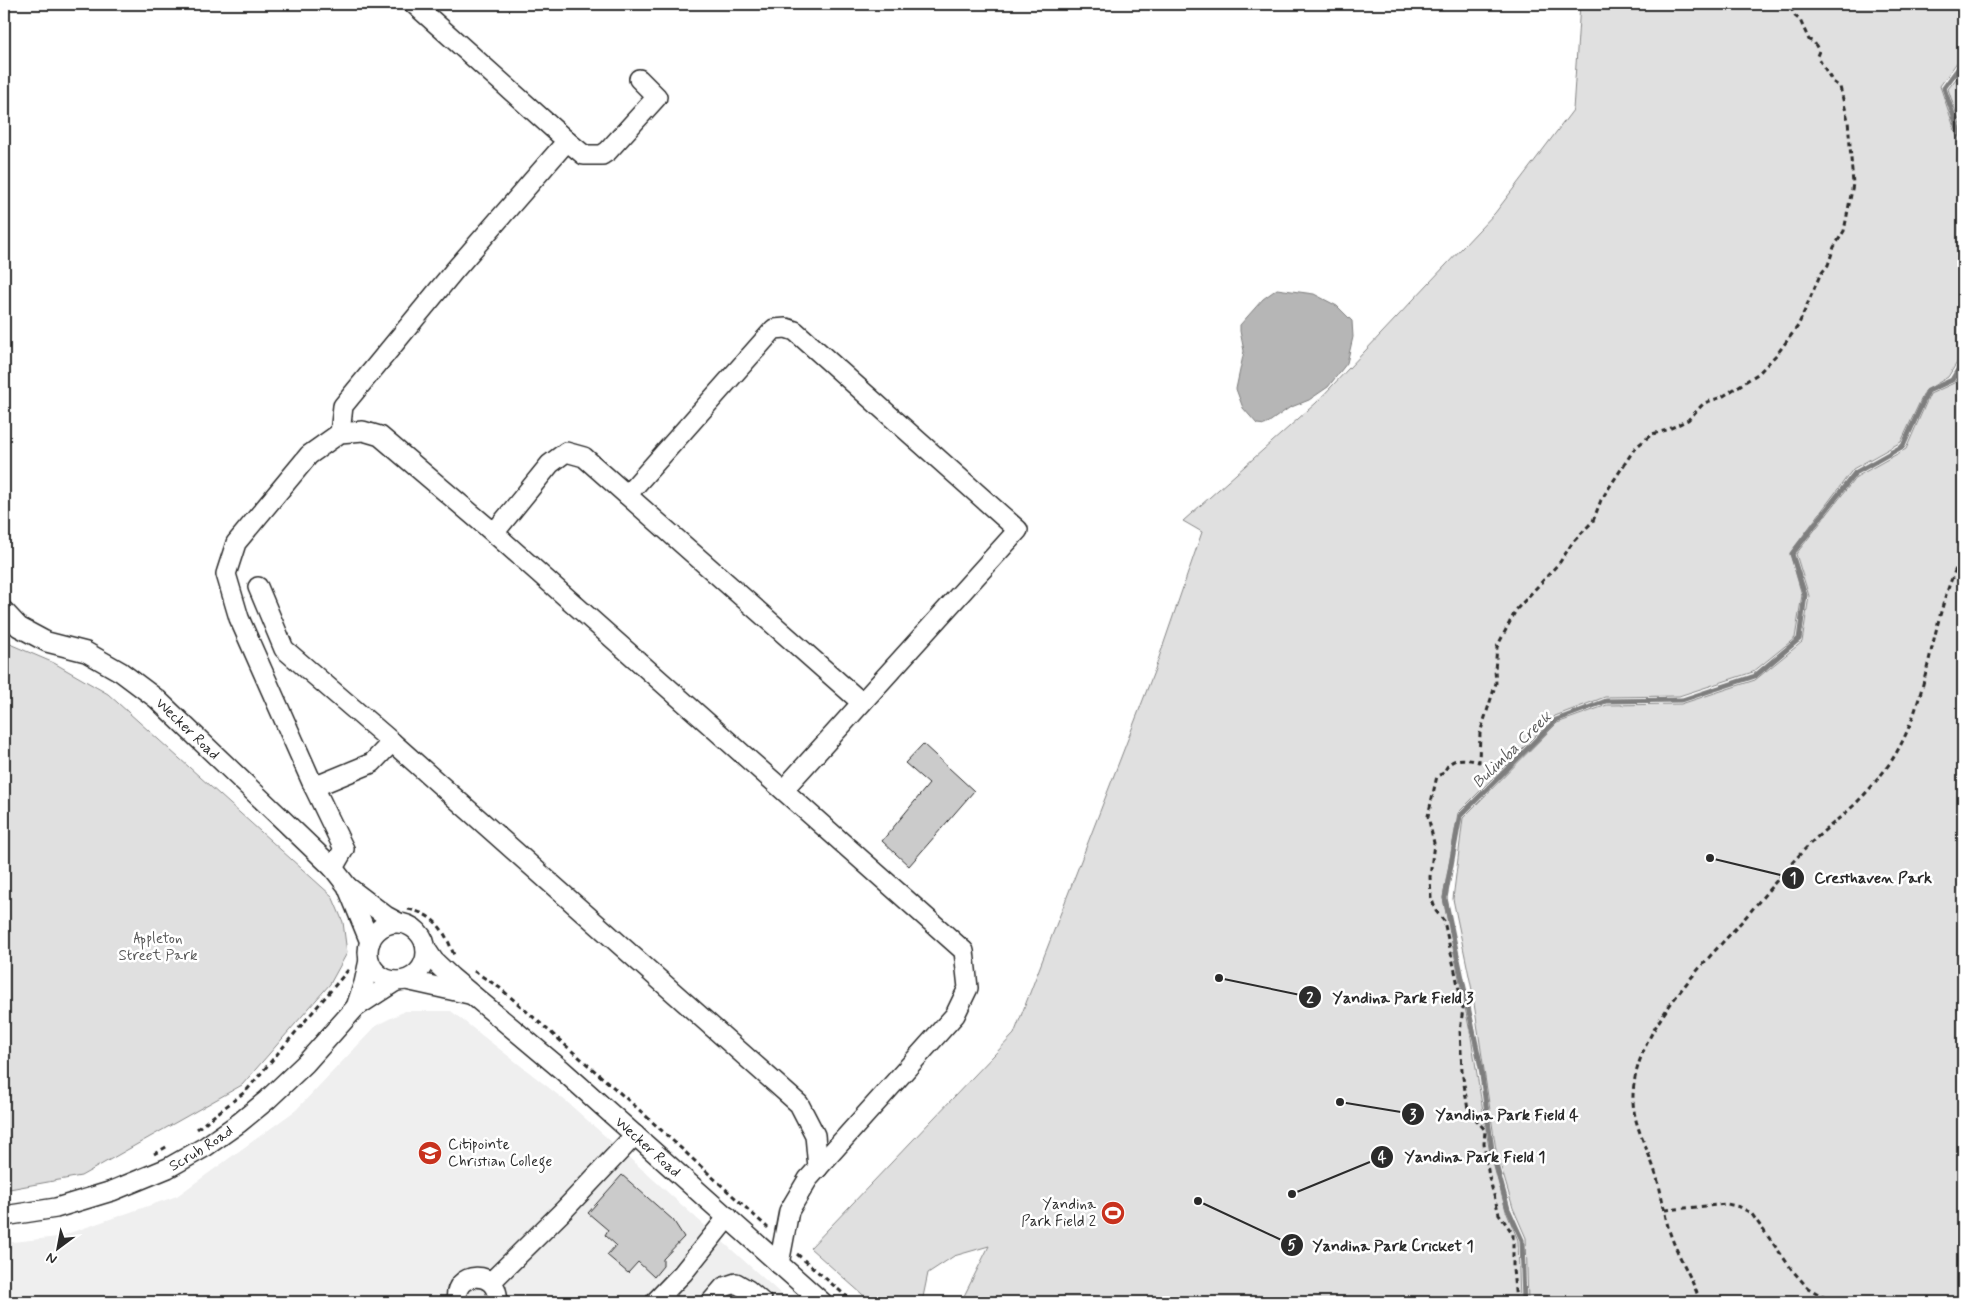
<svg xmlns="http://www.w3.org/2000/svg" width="1967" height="1306" font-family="Mynerve,sans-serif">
<rect width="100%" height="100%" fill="#fff"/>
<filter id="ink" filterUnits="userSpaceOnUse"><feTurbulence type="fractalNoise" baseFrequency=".02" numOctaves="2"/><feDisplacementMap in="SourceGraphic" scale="10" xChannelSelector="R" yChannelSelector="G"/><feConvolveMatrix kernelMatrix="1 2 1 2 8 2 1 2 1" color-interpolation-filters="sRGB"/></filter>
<g filter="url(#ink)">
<path fill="#efefef" d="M 405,1011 L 451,1011 L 567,1102 L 790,1302 L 4,1302 L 4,1243 L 58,1237 L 177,1196 L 296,1110 L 377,1025 Z"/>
<path fill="#e0e0e0" stroke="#868686" d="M 1580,4 L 1963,4 L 1963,54 L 1940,86 L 1963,154 L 1963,353 L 1948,377 L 1925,391 L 1901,442 L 1853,469 L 1790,553 L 1802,595 L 1795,638 L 1753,672 L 1679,696 L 1605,697 L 1555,716 L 1458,813 L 1443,898 L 1471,1037 L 1489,1148 L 1506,1211 L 1518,1240 L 1520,1302 L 961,1302 L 989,1246 L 954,1256 L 928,1273 L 922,1302 L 871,1302 L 810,1248 L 1014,1034 L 1155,669 L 1202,532 L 1183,521 L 1316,403 L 1495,213 L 1573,110 Z
M 1963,70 L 1963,133 L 1948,89 Z
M 1963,369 L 1963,1302 L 1528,1302 L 1526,1238 L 1513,1208 L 1496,1150 L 1472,990 L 1453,899 L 1463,818 L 1557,723 L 1607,705 L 1681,704 L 1755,680 L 1802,642 L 1809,596 L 1796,554 L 1856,477 L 1906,449 L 1930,394 L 1954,383 Z
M 4,637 L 12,645 L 54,663 L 108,694 L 332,896 L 343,922 L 347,953 L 330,984 L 242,1085 L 81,1176 L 4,1190 Z"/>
<path fill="#b6b6b6" stroke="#7e7e7e" d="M 1277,289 L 1314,294 L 1337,306 L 1352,321 L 1353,337 L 1347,363 L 1328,387 L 1309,400 L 1289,408 L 1265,425 L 1257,424 L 1243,408 L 1236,389 L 1244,351 L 1240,331 L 1240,325 L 1263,299 Z"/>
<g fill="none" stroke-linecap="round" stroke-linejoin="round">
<path stroke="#7e7e7e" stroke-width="5" d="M 1963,62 L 1944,88 L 1963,143
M 1524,1302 L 1522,1240 L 1508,1209 L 1492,1150 L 1481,1068 L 1445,898 L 1460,816 L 1556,720 L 1606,701 L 1682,700 L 1755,676 L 1799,639 L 1805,595 L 1792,554 L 1855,473 L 1903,446 L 1928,391 L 1952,380 L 1963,361"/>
</g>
<path fill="#cbcbcb" stroke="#2b2b2b" d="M 923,744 L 974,791 L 909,866 L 882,841 L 929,784 L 905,763 Z
M 622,1175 L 673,1220 L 684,1237 L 663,1259 L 663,1266 L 654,1277 L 638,1262 L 628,1273 L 607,1255 L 616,1245 L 605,1235 L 608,1230 L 588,1213 Z"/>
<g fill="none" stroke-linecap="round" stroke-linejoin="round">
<g stroke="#2b2b2b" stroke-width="22">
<g id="minor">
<path d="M 567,141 L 584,155 L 602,155 L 608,151 L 657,97 L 639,79"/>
<path d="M 340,433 L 343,406 L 454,271 L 567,141 L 414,4"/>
<path d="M 627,495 L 774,329 L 786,328 L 795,331 L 1018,530 L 784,789"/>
<path d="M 494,533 L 550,464 L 566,452 L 584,457 L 861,702"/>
<path d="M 258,587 L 284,649 L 392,742"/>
<path id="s1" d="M 4,611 L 19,627 L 47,642 L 86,652 L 121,672 L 157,699 L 333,868 L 347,886 L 370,942"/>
<path d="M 314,787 L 372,763 L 392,742 L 799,1104 L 815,1135 L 818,1168"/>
<path d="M 333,868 L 344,849 L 314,787 L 239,618 L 226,574 L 236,543 L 309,455 L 340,433 L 363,431 L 380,436 L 494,533 L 964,951 L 968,988 L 955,1015 L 808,1179 L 789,1211 L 779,1264"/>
<path d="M 348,887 L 386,916 L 399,923"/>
<circle cx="397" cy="952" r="29"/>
<path id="s2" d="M 426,949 L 434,961 L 451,977 L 562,1070 L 822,1302"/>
<path d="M 406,980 L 469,994"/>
<path d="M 356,1007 L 364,983 L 369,960"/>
<path id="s3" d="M 4,1216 L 56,1208 L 112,1191 L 168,1168 L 205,1147 L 239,1123 L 267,1100 L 306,1063 L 356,1007 L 396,981"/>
<path d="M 491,1282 L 564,1210 L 635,1135"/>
<path d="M 457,1302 C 451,1270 501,1268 497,1302"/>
<path d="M 655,1302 L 683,1273 L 728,1217"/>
<path d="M 711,1302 L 724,1287 L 736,1283 L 748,1290 L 762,1302"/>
</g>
</g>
<path stroke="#2b2b2b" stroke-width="3" stroke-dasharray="5 4" stroke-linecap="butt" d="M 408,909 C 436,915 444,930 454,955
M 474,971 L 500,988 L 636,1107 L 768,1228
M 197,1129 L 246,1091 L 349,969
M 154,1154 L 168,1146
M 1665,1210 L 1727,1204 L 1740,1207 L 1751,1213 L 1793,1271 L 1808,1288 L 1832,1302
M 797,1254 L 853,1302
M 1516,1302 L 1513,1269 L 1513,1234 L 1499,1214 L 1489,1177 L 1484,1144 L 1485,1130 L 1468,1110 L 1462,1071 L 1460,1031 L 1463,1008 L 1444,921 L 1436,911 L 1431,897 L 1430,877 L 1434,843 L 1428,816 L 1437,776 L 1444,773 C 1450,756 1464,758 1479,762 L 1480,733 L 1496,683 L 1495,670 L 1497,647 L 1516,610 L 1560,562 L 1573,542 L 1593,521 L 1601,500 L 1635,448 L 1652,434 L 1667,430 L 1688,420 L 1704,403 L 1722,397 L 1759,373 L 1778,353 L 1798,326 L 1820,275 L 1828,265 L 1834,247 L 1844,231 L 1853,184 L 1848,120 L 1840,87 L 1833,82 L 1817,56 L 1819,51 L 1814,42 L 1809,40 L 1800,20 L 1795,16 L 1789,4
M 1700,1302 C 1692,1276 1677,1256 1669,1230 C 1664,1213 1662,1193 1656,1175 C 1649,1150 1634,1128 1633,1101 C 1631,1033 1702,966 1744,919 C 1764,896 1783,872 1804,850 C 1816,837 1830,826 1843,815 C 1860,801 1877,781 1890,763 C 1932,700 1928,620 1963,554"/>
<use href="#minor" stroke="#fff" stroke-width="19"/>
</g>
</g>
<defs>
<g id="school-disc" transform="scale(1.25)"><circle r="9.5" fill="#c8321e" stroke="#fff"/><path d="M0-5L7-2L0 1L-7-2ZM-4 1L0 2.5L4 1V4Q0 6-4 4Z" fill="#fff"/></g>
<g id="stadium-disc" transform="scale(1.25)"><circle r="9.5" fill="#c8321e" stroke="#fff"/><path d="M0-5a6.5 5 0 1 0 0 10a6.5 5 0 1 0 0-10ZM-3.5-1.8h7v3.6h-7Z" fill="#fff"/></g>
</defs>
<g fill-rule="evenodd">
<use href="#school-disc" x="430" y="1153"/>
<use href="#stadium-disc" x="1113" y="1213"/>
</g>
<g text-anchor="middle" stroke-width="5" stroke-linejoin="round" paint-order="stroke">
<g font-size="15" fill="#2b2b2b" stroke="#fff">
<text dy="5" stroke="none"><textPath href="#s1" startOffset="222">Wecker Road</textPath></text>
<text dy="5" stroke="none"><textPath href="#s2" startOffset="298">Wecker Road</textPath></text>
<text dy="5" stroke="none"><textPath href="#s3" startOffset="210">Scrub Road</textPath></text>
</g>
<g font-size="15" fill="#585858" stroke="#fff">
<text x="158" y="943">Appleton<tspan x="158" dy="17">Street Park</tspan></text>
</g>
<g font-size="15" fill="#2b2b2b" stroke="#fff" text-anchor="start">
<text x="448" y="1149">Citipointe<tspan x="448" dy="17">Christian College</tspan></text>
<text x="1096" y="1209" text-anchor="end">Yandina<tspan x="1096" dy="17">Park Field 2</tspan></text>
</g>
<g font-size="16" font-style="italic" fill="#5c5c5c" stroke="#fff">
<text transform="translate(1511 749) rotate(-44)" y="6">Bulimba Creek</text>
</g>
</g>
<path fill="none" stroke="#2b2b2b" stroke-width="2" d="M1710 858L1793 878M1219 978L1310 997M1340 1102L1413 1114M1292 1194L1382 1157M1198 1201L1292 1245"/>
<g fill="#2b2b2b" stroke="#fff" stroke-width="2">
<circle cx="1710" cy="858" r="5"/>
<circle cx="1219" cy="978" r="5"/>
<circle cx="1340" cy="1102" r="5"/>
<circle cx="1292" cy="1194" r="5"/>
<circle cx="1198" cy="1201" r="5"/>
<circle cx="1793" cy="878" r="12"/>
<circle cx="1310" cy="997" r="12"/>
<circle cx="1413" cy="1114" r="12"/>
<circle cx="1382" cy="1157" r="12"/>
<circle cx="1292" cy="1245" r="12"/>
</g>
<g font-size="15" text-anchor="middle" font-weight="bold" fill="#fff">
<text x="1793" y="883">1</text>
<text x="1310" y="1003">2</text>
<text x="1413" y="1120">3</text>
<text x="1382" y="1162">4</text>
<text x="1292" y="1250">5</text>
</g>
<g font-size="16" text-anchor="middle" font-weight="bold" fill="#2b2b2b" stroke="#fff" stroke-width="5" stroke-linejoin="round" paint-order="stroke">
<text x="1873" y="883">Cresthaven Park</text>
<text x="1403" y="1003">Yandina Park Field 3</text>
<text x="1507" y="1120">Yandina Park Field 4</text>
<text x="1475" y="1162">Yandina Park Field 1</text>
<text x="1393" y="1251">Yandina Park Cricket 1</text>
</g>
<rect width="1967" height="1306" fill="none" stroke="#fff" stroke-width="20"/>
<rect x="10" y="10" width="1947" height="1286" fill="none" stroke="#2b2b2b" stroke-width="2" filter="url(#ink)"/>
<g transform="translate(58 1248) rotate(212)" stroke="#ffffff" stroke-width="4" paint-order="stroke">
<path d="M0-4L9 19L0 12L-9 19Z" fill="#2b2b2b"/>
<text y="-8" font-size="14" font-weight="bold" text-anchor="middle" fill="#2b2b2b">N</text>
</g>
</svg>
